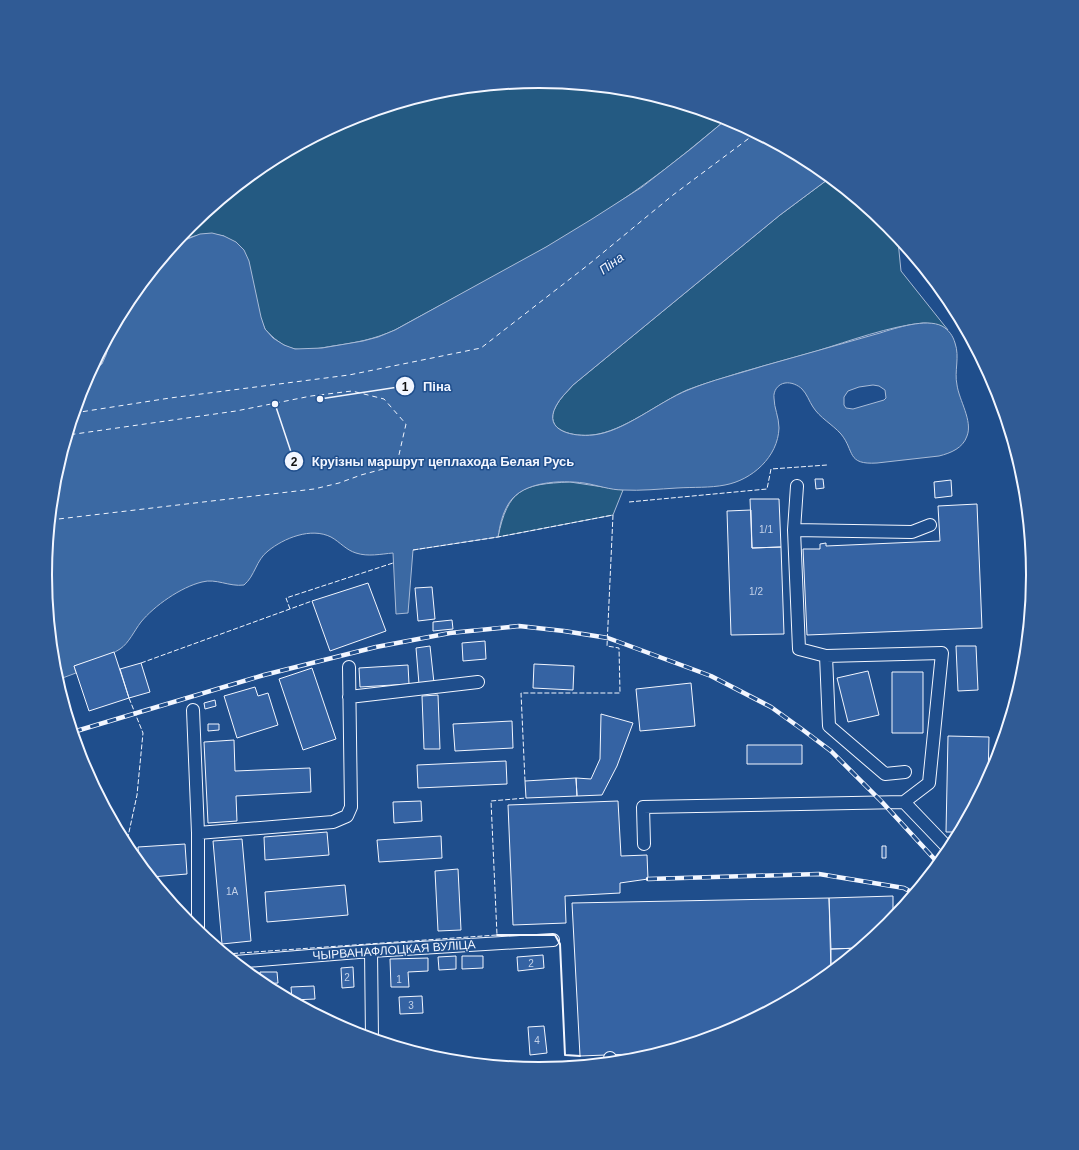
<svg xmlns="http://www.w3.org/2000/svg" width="1079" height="1150" font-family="Helvetica,sans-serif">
<rect width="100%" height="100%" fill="#1f4e8c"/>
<path fill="#245a82" stroke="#a8bbd7" d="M 540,81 L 636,90 L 728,118 C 700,141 672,165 642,186 C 565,242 478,284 395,330 C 375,339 355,343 333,346 C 321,348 307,351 295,349 C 283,347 273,338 265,329 L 224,236 C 204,232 193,235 175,244 L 190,225 L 265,164 L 350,118 L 443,90 Z
M 831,177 L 889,225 L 901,239 L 898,241 L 901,271 L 948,330 C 941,325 931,323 923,323 C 890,326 849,341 817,351 C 792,358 767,365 742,372 C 724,378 705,383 687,390 C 658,403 623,432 592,435 C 574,437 542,431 556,406 C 560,398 567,392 573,385 L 780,215 Z
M 109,337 C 109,352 105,366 90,372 Z
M 570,482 L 623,490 L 613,515 L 498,537 C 508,489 522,484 570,482 Z"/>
<path fill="#305b95" stroke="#a8bbd7" d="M 646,1054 L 646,1057 L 636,1060 L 617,1062 L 617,1055 Z
M 605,1059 L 606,1063 L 568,1067 L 567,1061 Z"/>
<path fill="#3b69a3" stroke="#a8bbd7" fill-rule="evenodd" d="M 728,118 L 814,164 L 831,177 L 780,215 L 573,385 C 567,392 560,398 556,406 C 542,432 575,437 593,435 C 624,432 658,402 688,390 C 712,380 738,374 763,366 C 802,355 841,344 880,333 C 896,328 926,318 942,326 C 949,330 953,336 955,343 C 960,357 954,371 957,385 C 959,400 973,421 967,436 C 963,448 951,453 939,456 L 877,463 C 846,465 855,451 841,434 C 832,424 820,418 813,407 C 809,401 807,394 802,389 C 798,385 791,382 785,383 C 778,384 773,391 774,398 C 774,408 779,417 779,428 C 778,457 752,480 725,485 C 710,488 693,487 677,488 C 659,489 641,491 623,490 C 610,490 597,485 584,483 C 561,480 523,481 509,503 C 502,514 500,525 498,537 L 413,550 L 408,613 L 396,614 L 393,553 C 381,554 368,557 356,553 C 346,550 340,542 331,537 C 311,527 284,538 268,551 C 256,560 255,576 244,585 C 229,587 216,578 202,582 C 181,587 154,606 141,622 C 134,631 129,643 120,649 C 110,656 86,662 74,666 L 76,673 L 57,680 L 54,671 L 45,575 L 55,478 L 83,386 L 90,372 L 102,364 L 106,355 L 109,345 L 109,337 L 128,300 L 175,244 L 200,234 L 212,233 L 224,236 L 236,242 L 244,250 L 249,261 L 261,317 L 265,329 L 273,338 L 284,345 L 295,349 L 322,348 L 363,341 L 378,337 L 395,330 L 546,247 L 592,219 L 642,187 L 692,148 ZM 873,385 L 879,386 L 885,390 L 886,398 L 884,400 L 853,409 L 846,408 L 844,405 L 844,397 L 848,391 L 859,387 Z"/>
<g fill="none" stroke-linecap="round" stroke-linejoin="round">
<path stroke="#f2f6ff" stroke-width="1" stroke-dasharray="5 4" stroke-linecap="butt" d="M 74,413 L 170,398 L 349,375 L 481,348 L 588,265 L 673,195 L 756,133
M 50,520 L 314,489 L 339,483 L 361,475 L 383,469 L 398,459 L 406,424 L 384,399 L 352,391 L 311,396 L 236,411 L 68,435"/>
</g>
<path fill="#3563a3" stroke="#f2f6ff" d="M 815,479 L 823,479 L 824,488 L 816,489 Z
M 951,480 L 952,496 L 935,498 L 934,482 Z
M 750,499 L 779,499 L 781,547 L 752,548 Z
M 977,504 L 982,628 L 807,635 L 803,549 L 820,549 L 820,544 L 826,543 L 826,546 L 940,541 L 938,506 Z
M 751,510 L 752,548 L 781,547 L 784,634 L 731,635 L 727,511 Z
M 368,583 L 386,631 L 330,651 L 312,601 Z
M 432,587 L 435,619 L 418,621 L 415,588 Z
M 452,620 L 453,629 L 433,631 L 433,622 Z
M 485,641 L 486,659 L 463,661 L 462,643 Z
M 430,646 L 434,683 L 419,684 L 416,648 Z
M 956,646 L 976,646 L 978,690 L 958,691 Z
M 114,652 L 129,698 L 89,711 L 74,666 Z
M 141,663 L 150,692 L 129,698 L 120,669 Z
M 534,664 L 574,666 L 573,690 L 533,688 Z
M 408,665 L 409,684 L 360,687 L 359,668 Z
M 312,668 L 336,739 L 303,750 L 279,679 Z
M 868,671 L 879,715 L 848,722 L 837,678 Z
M 892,672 L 923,672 L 923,733 L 892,733 Z
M 691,683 L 695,726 L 640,731 L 636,689 Z
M 255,687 L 258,696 L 268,693 L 278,725 L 237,738 L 224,696 Z
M 438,695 L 440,749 L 424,749 L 422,696 Z
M 215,700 L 216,706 L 205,709 L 204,703 Z
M 601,714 L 633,723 L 617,766 L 602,795 L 577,796 L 576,778 L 591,779 L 600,759 Z
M 512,721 L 513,748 L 455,751 L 453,724 Z
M 208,724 L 219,724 L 219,730 L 208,731 Z
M 948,736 L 989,737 L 988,780 L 960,832 L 946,832 Z
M 234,740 L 235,771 L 310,768 L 311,792 L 236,796 L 237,821 L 208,823 L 204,742 Z
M 747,745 L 802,745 L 802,764 L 747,764 Z
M 506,761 L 507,784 L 418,788 L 417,765 Z
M 576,778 L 577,796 L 526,798 L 525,781 Z
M 421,801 L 422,821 L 394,823 L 393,802 Z
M 618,801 L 621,856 L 647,855 L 648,879 L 620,883 L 620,893 L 565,896 L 566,923 L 513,925 L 508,805 Z
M 327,832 L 329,855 L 265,860 L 264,837 Z
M 441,836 L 442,858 L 379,862 L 377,840 Z
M 242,839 L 251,941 L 222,944 L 213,841 Z
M 185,844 L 187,874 L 151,877 L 139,863 L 138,847 Z
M 882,846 L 886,846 L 886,858 L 882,858 Z
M 458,869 L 461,930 L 438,931 L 435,871 Z
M 345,885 L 348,915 L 267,922 L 265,892 Z
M 893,896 L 893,920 L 889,925 L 860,948 L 831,949 L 829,898 Z
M 829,898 L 831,973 L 814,986 L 729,1032 L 658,1053 L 580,1056 L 572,903 Z
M 860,948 L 831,972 L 831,949 Z
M 543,955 L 544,968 L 518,971 L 517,957 Z
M 456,956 L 456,969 L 439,970 L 438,957 Z
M 462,956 L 483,956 L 483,968 L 462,969 Z
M 428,958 L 428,971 L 408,972 L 409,987 L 391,987 L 390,959 Z
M 353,967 L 354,987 L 342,988 L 341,968 Z
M 260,972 L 277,972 L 278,983 L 262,984 L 260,983 Z
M 314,986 L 315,999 L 292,1000 L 291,987 Z
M 422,996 L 423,1013 L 400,1014 L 399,997 Z
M 544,1026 L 547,1053 L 530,1055 L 528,1027 Z
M 480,1059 L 480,1064 L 466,1062 L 465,1061 Z"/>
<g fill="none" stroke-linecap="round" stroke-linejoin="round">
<g stroke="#f2f6ff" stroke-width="14">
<path id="minor" d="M 797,486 L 794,530 L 799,649 L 826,656 L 942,653 L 929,783 L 904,802
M 794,530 L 912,532 L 930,525
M 826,656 L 829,726 L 885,774 L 905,772
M 349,697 L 478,682
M 193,710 L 198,833 L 198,932
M 198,833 L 333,822 L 347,816 L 351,807 L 349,667
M 644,844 L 643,807 L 904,802 L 950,850
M 371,951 L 372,1038
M 235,962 L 371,951 L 553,940
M 610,1063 L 610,1058"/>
</g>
<use href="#minor" stroke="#1f4e8c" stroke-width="12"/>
<g stroke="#f2f6ff" stroke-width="4.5">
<path id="rail" d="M 73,732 L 264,675 L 376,647 L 450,633 L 519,626 L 564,631 L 608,638 L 711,676 L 771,707 L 803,730 L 831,751 L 882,802 L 939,864
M 648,879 L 819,874 L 904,888 L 915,894"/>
</g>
<use href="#rail" stroke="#1f4e8c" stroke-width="3" stroke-dasharray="9" stroke-linecap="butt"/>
<path stroke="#f2f6ff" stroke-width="1" stroke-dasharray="5 2" stroke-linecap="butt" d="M 629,502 L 767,489 L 771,469 L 827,465
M 413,550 L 498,537 L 613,515 L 607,646 L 619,648 L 620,693 L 521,693 L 525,781
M 290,609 L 286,598 L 393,563
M 141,663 L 312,601
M 126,846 L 137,795 L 143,733 L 129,698
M 226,954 L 497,935 L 491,801 L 526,798"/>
<path stroke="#f2f6ff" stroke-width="2" d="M 497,935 L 555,935 L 560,944 L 565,1055 L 580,1056"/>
</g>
<g text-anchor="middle" stroke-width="3" stroke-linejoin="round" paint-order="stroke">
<g font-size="10" fill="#c3d1e8">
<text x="766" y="533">1/1</text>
<text x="756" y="595">1/2</text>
<text x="232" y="895">1А</text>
<text x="531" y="967">2</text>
<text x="347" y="981">2</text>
<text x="399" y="983">1</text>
<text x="411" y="1009">3</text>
<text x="537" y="1044">4</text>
</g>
<g font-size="12" fill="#f2f6ff" stroke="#1f4e8c">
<text transform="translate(394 950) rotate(-4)" y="4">ЧЫРВАНАФЛОЦКАЯ ВУЛІЦА</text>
</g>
<g font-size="13" font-style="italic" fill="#f2f6ff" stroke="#1f4e8c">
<text transform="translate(611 263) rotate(-36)" y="5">Піна</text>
</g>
</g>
<path d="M0 0H1079V1150H0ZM52 575a487 487 0 1 1 974 0a487 487 0 1 1-974 0Z" fill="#305b95" fill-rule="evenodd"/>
<path fill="none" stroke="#f2f6ff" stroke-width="2" d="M52 575a487 487 0 1 1 974 0a487 487 0 1 1-974 0Z"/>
<path fill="none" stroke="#f2f6ff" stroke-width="1.5" d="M320 399L405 386M275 404L294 461"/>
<g fill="#f2f6ff" stroke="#1f4e8c" stroke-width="1.5">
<circle cx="320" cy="399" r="4"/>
<circle cx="275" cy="404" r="4"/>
<circle cx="405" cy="386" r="10"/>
<circle cx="294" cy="461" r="10"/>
</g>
<g font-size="12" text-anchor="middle" font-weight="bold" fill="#111">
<text x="405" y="391">1</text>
<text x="294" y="466">2</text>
</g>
<g font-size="13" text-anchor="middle" font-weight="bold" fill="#f2f6ff" stroke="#1f4e8c" stroke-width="3" stroke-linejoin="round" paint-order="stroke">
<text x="437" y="391">Піна</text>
<text x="443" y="466">Круізны маршрут цеплахода Белая Русь</text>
</g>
</svg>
